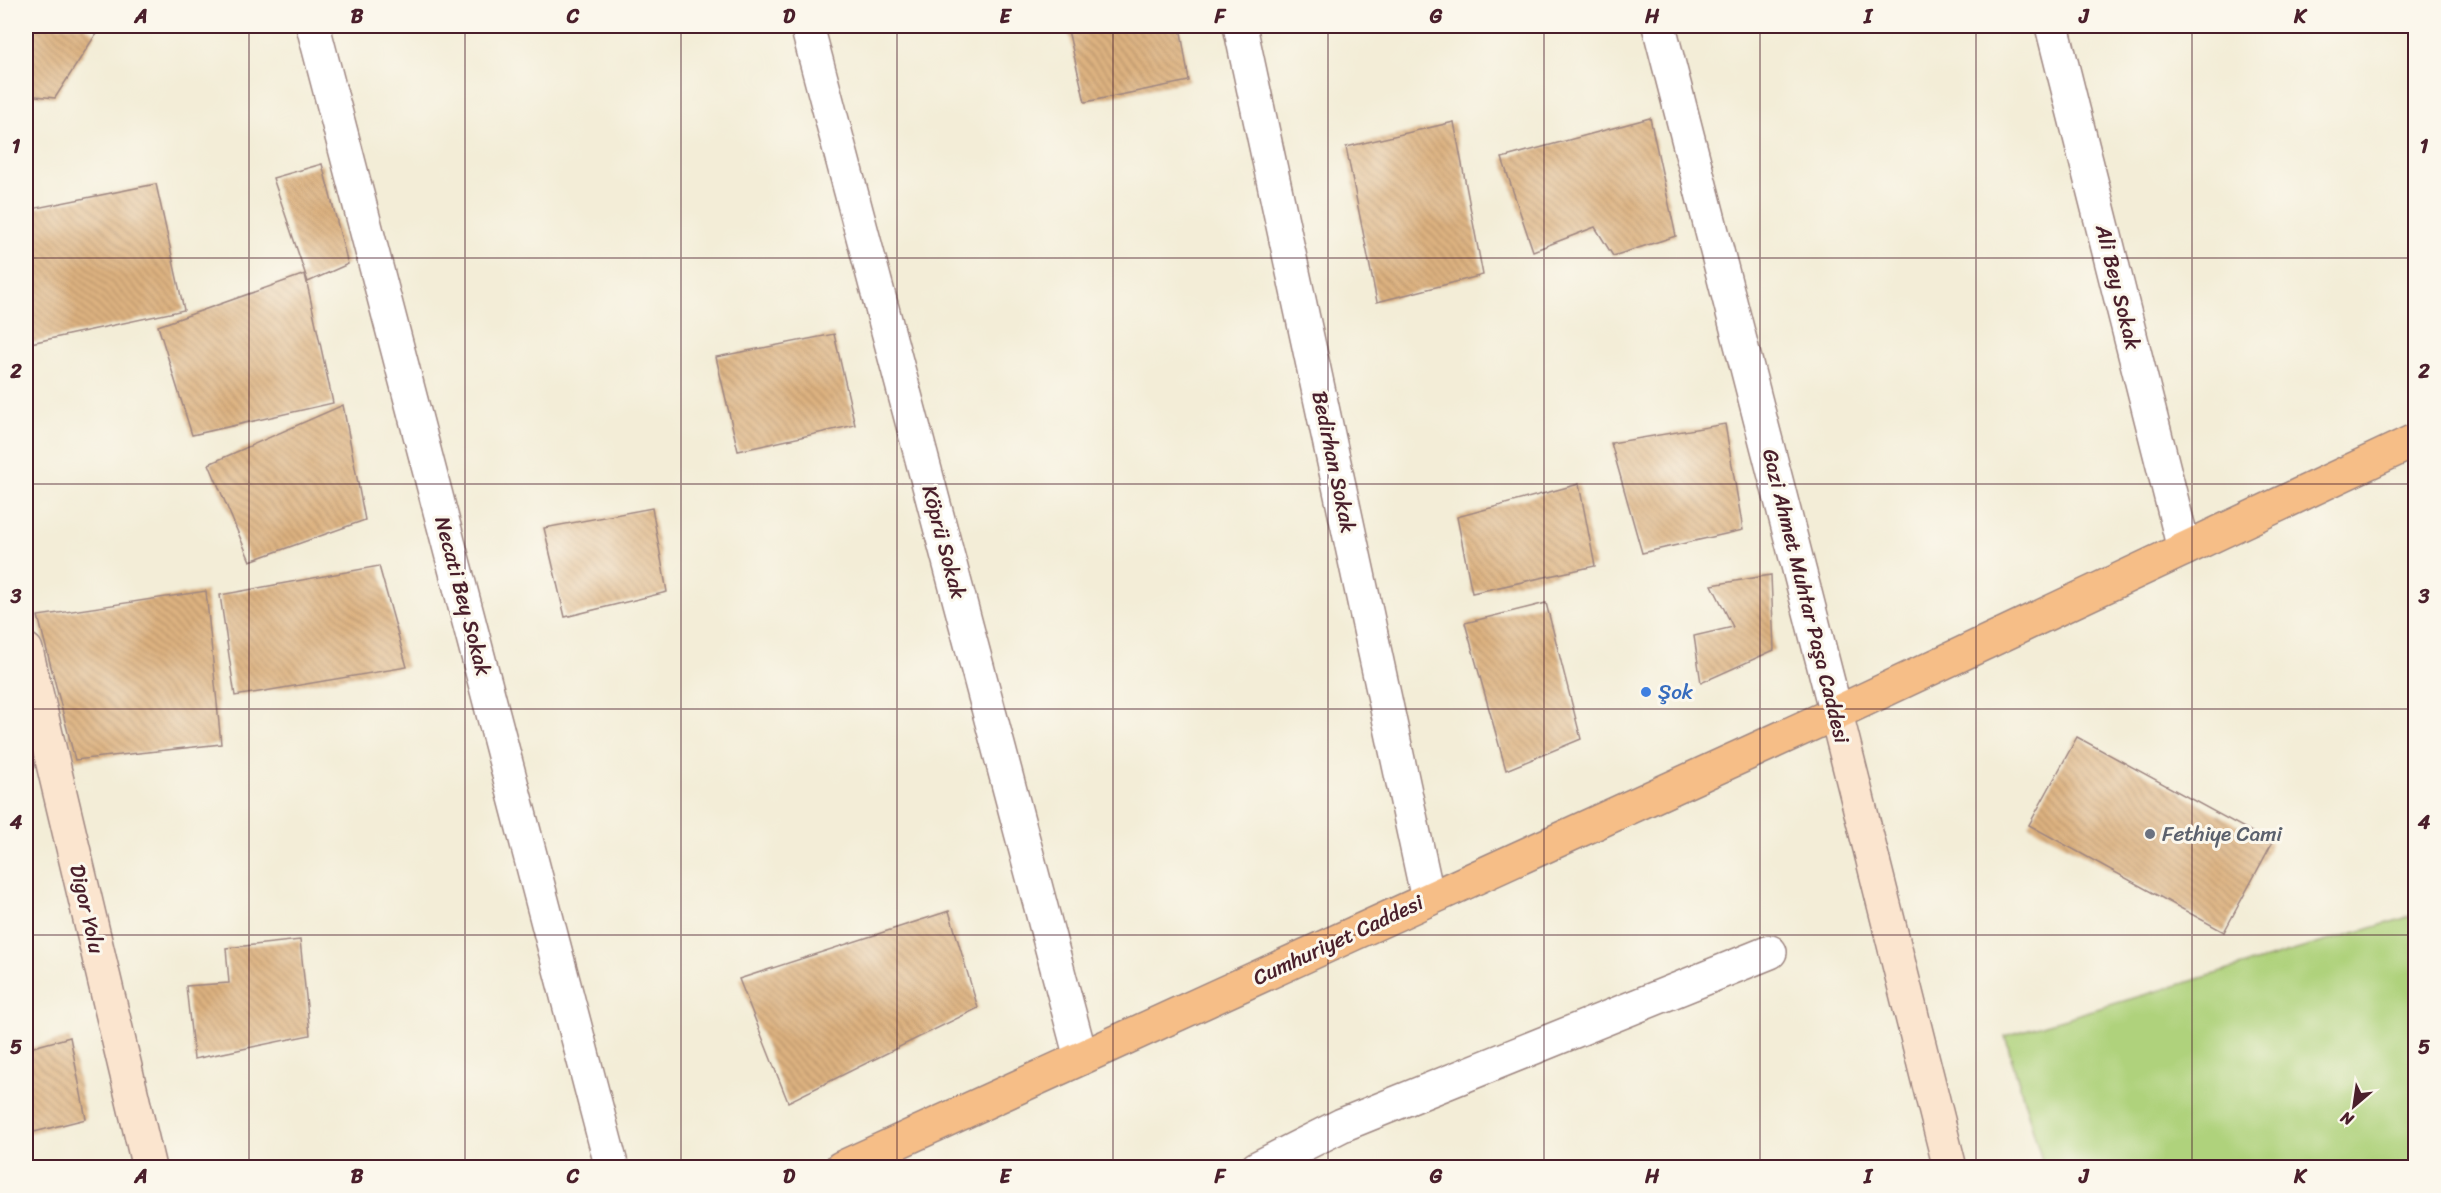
<svg xmlns="http://www.w3.org/2000/svg" width="2441" height="1193" font-family="Sriracha,sans-serif">
<defs>
<pattern id="building-back-hatch" width="6" height="6" patternUnits="userSpaceOnUse" patternTransform="scale(1.5)"><rect width="6" height="6" fill="#ddb280"/><path d="M-1 5l2 2M0 0l6 6M5-1l2 2" fill="none" stroke="#b59069"/></pattern>
</defs>
<rect width="100%" height="100%" fill="#fbf7ec"/>
<filter id="ink" filterUnits="userSpaceOnUse"><feTurbulence type="fractalNoise" baseFrequency=".0167" numOctaves="2"/><feDisplacementMap in="SourceGraphic" scale="12" xChannelSelector="R" yChannelSelector="G"/><feConvolveMatrix kernelMatrix="1 2 1 2 8 2 1 2 1" color-interpolation-filters="sRGB"/></filter>
<filter id="wash" filterUnits="userSpaceOnUse"><feTurbulence type="fractalNoise" baseFrequency=".008" numOctaves="4" result="noise"/><feDisplacementMap in="SourceGraphic" scale="24" xChannelSelector="R" yChannelSelector="G"/><feGaussianBlur stdDeviation="1.35" result="paint"/><feColorMatrix in="noise" values="0 0 0 0 0 0 0 0 0 0 0 0 0 0 0 0 0 1.4 0 .05"/><feComposite in="paint" operator="in"/></filter>
<g filter="url(#wash)">
<rect width="100%" height="100%" fill="#f3edd7"/>
<path fill="#afd27b" stroke="#7c7853" stroke-width="1.5" d="M 2415,915 L 2415,1167 L 2044,1167 L 2005,1036 Z"/>
<g id="blocks">
<path fill="url(#building-back-hatch)" d="M 26,26 L 84,26 L 96,34 L 55,98 L 26,95 Z
M 1067,26 L 1180,26 L 1189,81 L 1085,102 Z
M 1650,118 L 1676,236 L 1613,256 L 1595,227 L 1533,251 L 1502,158 Z
M 1454,122 L 1483,275 L 1377,302 L 1346,147 Z
M 322,164 L 348,264 L 308,282 L 273,178 Z
M 156,184 L 184,310 L 26,344 L 26,210 Z
M 305,274 L 333,403 L 192,435 L 158,326 Z
M 834,334 L 855,425 L 738,451 L 716,357 Z
M 343,405 L 365,520 L 250,561 L 209,464 Z
M 1725,424 L 1743,530 L 1642,553 L 1611,443 Z
M 1579,484 L 1595,566 L 1472,593 L 1457,517 Z
M 652,508 L 667,592 L 565,617 L 544,528 Z
M 379,566 L 407,667 L 235,696 L 220,595 Z
M 1771,575 L 1774,650 L 1701,683 L 1694,636 L 1733,627 L 1712,585 Z
M 206,591 L 221,744 L 75,760 L 38,616 Z
M 1546,603 L 1581,739 L 1506,770 L 1465,623 Z
M 2077,737 L 2272,843 L 2224,932 L 2029,825 Z
M 949,911 L 978,1008 L 788,1102 L 739,979 Z
M 300,940 L 310,1035 L 194,1059 L 186,986 L 229,983 L 226,948 Z
M 70,1037 L 86,1119 L 26,1134 L 26,1049 Z"/>
</g>
</g>
<g filter="url(#ink)">
<use href="#blocks" fill-opacity="0" stroke="#9e8681" stroke-width="1.5"/>
<g fill="none" stroke-linecap="round" stroke-linejoin="round">
<g stroke="#9e8681" stroke-width="36">
<path id="minor" d="M 313,26 L 612,1168
M 807,26 L 1081,1058
M 1240,26 L 1428,899
M 2052,26 L 2184,549
M 1257,1168 L 1342,1125 L 1770,952"/>
</g>
<g stroke="#9e8681" stroke-width="36">
<path id="tertiary" d="M 1659,26 L 1836,713"/>
</g>
<g stroke="#9e8681" stroke-width="36">
<path id="secondary" d="M 26,650 L 149,1168
M 1836,713 L 1950,1168"/>
</g>
<g stroke="#9e8681" stroke-width="36">
<path id="primary" d="M 841,1168 L 1836,713 L 2416,440"/>
</g>
<use href="#minor" stroke="#fff" stroke-width="33"/>
<use href="#tertiary" stroke="#fff" stroke-width="33"/>
<use href="#secondary" stroke="#fbe5cf" stroke-width="33"/>
<use href="#primary" stroke="#f6be87" stroke-width="33"/>
</g>
</g>
<path fill="none" stroke="#4a1f2b" stroke-width="1.5" stroke-opacity="0.55" d="M 249,26 L 249,1168M 465,26 L 465,1168M 681,26 L 681,1168M 897,26 L 897,1168M 1113,26 L 1113,1168M 1328,26 L 1328,1168M 1544,26 L 1544,1168M 1760,26 L 1760,1168M 1976,26 L 1976,1168M 2192,26 L 2192,1168M 26,258 L 2416,258M 26,484 L 2416,484M 26,709 L 2416,709M 26,935 L 2416,935"/>
<circle fill="#3f7fe0" stroke="#fbf7ec" stroke-width="2" cx="1646" cy="692" r="6"/>
<circle fill="#6b7280" stroke="#fbf7ec" stroke-width="2" cx="2150" cy="834" r="6"/>
<g text-anchor="middle" stroke-width="6" stroke-linejoin="round" paint-order="stroke">
<g font-size="21" fill="#4a1f2b" stroke="#fbf7ec">
<text transform="translate(2118 287) rotate(76)" y="7">Ali Bey Sokak</text>
<text transform="translate(1334 462) rotate(78)" y="7">Bedirhan Sokak</text>
<text transform="translate(944 542) rotate(75)" y="7">Köprü Sokak</text>
<text transform="translate(463 596) rotate(75)" y="7">Necati Bey Sokak</text>
<text transform="translate(1806 596) rotate(76)" y="7">Gazi Ahmet Muhtar Paşa Caddesi</text>
<text transform="translate(87 909) rotate(77)" y="7">Digor Yolu</text>
<text transform="translate(1338 940) rotate(-25)" y="7">Cumhuriyet Caddesi</text>
</g>
<g font-size="21" fill="#366cbe" stroke="#fbf7ec" text-anchor="start">
<text x="1658" y="699">Şok</text>
</g>
<g font-size="21" fill="#5b616d" stroke="#fbf7ec" text-anchor="start">
<text x="2162" y="841">Fethiye Cami</text>
</g>
</g>
<rect width="2441" height="1193" fill="none" stroke="#fbf7ec" stroke-width="66"/>
<g transform="translate(2354 1106) rotate(209)" stroke="#fbf7ec" stroke-width="4.5" paint-order="stroke">
<path d="M0-4.5L10 22L0 15L-10 22Z" fill="#4a1f2b"/>
<text y="-9" font-size="16" font-weight="bold" text-anchor="middle" fill="#4a1f2b">N</text>
</g>
<rect x="33" y="33" width="2375" height="1127" fill="none" stroke="#4a1f2b" stroke-width="2"/>
<g font-size="20" text-anchor="middle" font-weight="bold" fill="#4a1f2b">
<text x="141" y="23">A</text>
<text x="357" y="23">B</text>
<text x="573" y="23">C</text>
<text x="789" y="23">D</text>
<text x="1005" y="23">E</text>
<text x="1220" y="23">F</text>
<text x="1436" y="23">G</text>
<text x="1652" y="23">H</text>
<text x="1868" y="23">I</text>
<text x="2084" y="23">J</text>
<text x="2300" y="23">K</text>
<text x="16" y="153">1</text>
<text x="2424" y="153">1</text>
<text x="16" y="378">2</text>
<text x="2424" y="378">2</text>
<text x="16" y="603">3</text>
<text x="2424" y="603">3</text>
<text x="16" y="829">4</text>
<text x="2424" y="829">4</text>
<text x="16" y="1054">5</text>
<text x="2424" y="1054">5</text>
<text x="141" y="1183">A</text>
<text x="357" y="1183">B</text>
<text x="573" y="1183">C</text>
<text x="789" y="1183">D</text>
<text x="1005" y="1183">E</text>
<text x="1220" y="1183">F</text>
<text x="1436" y="1183">G</text>
<text x="1652" y="1183">H</text>
<text x="1868" y="1183">I</text>
<text x="2084" y="1183">J</text>
<text x="2300" y="1183">K</text>
</g>
</svg>
